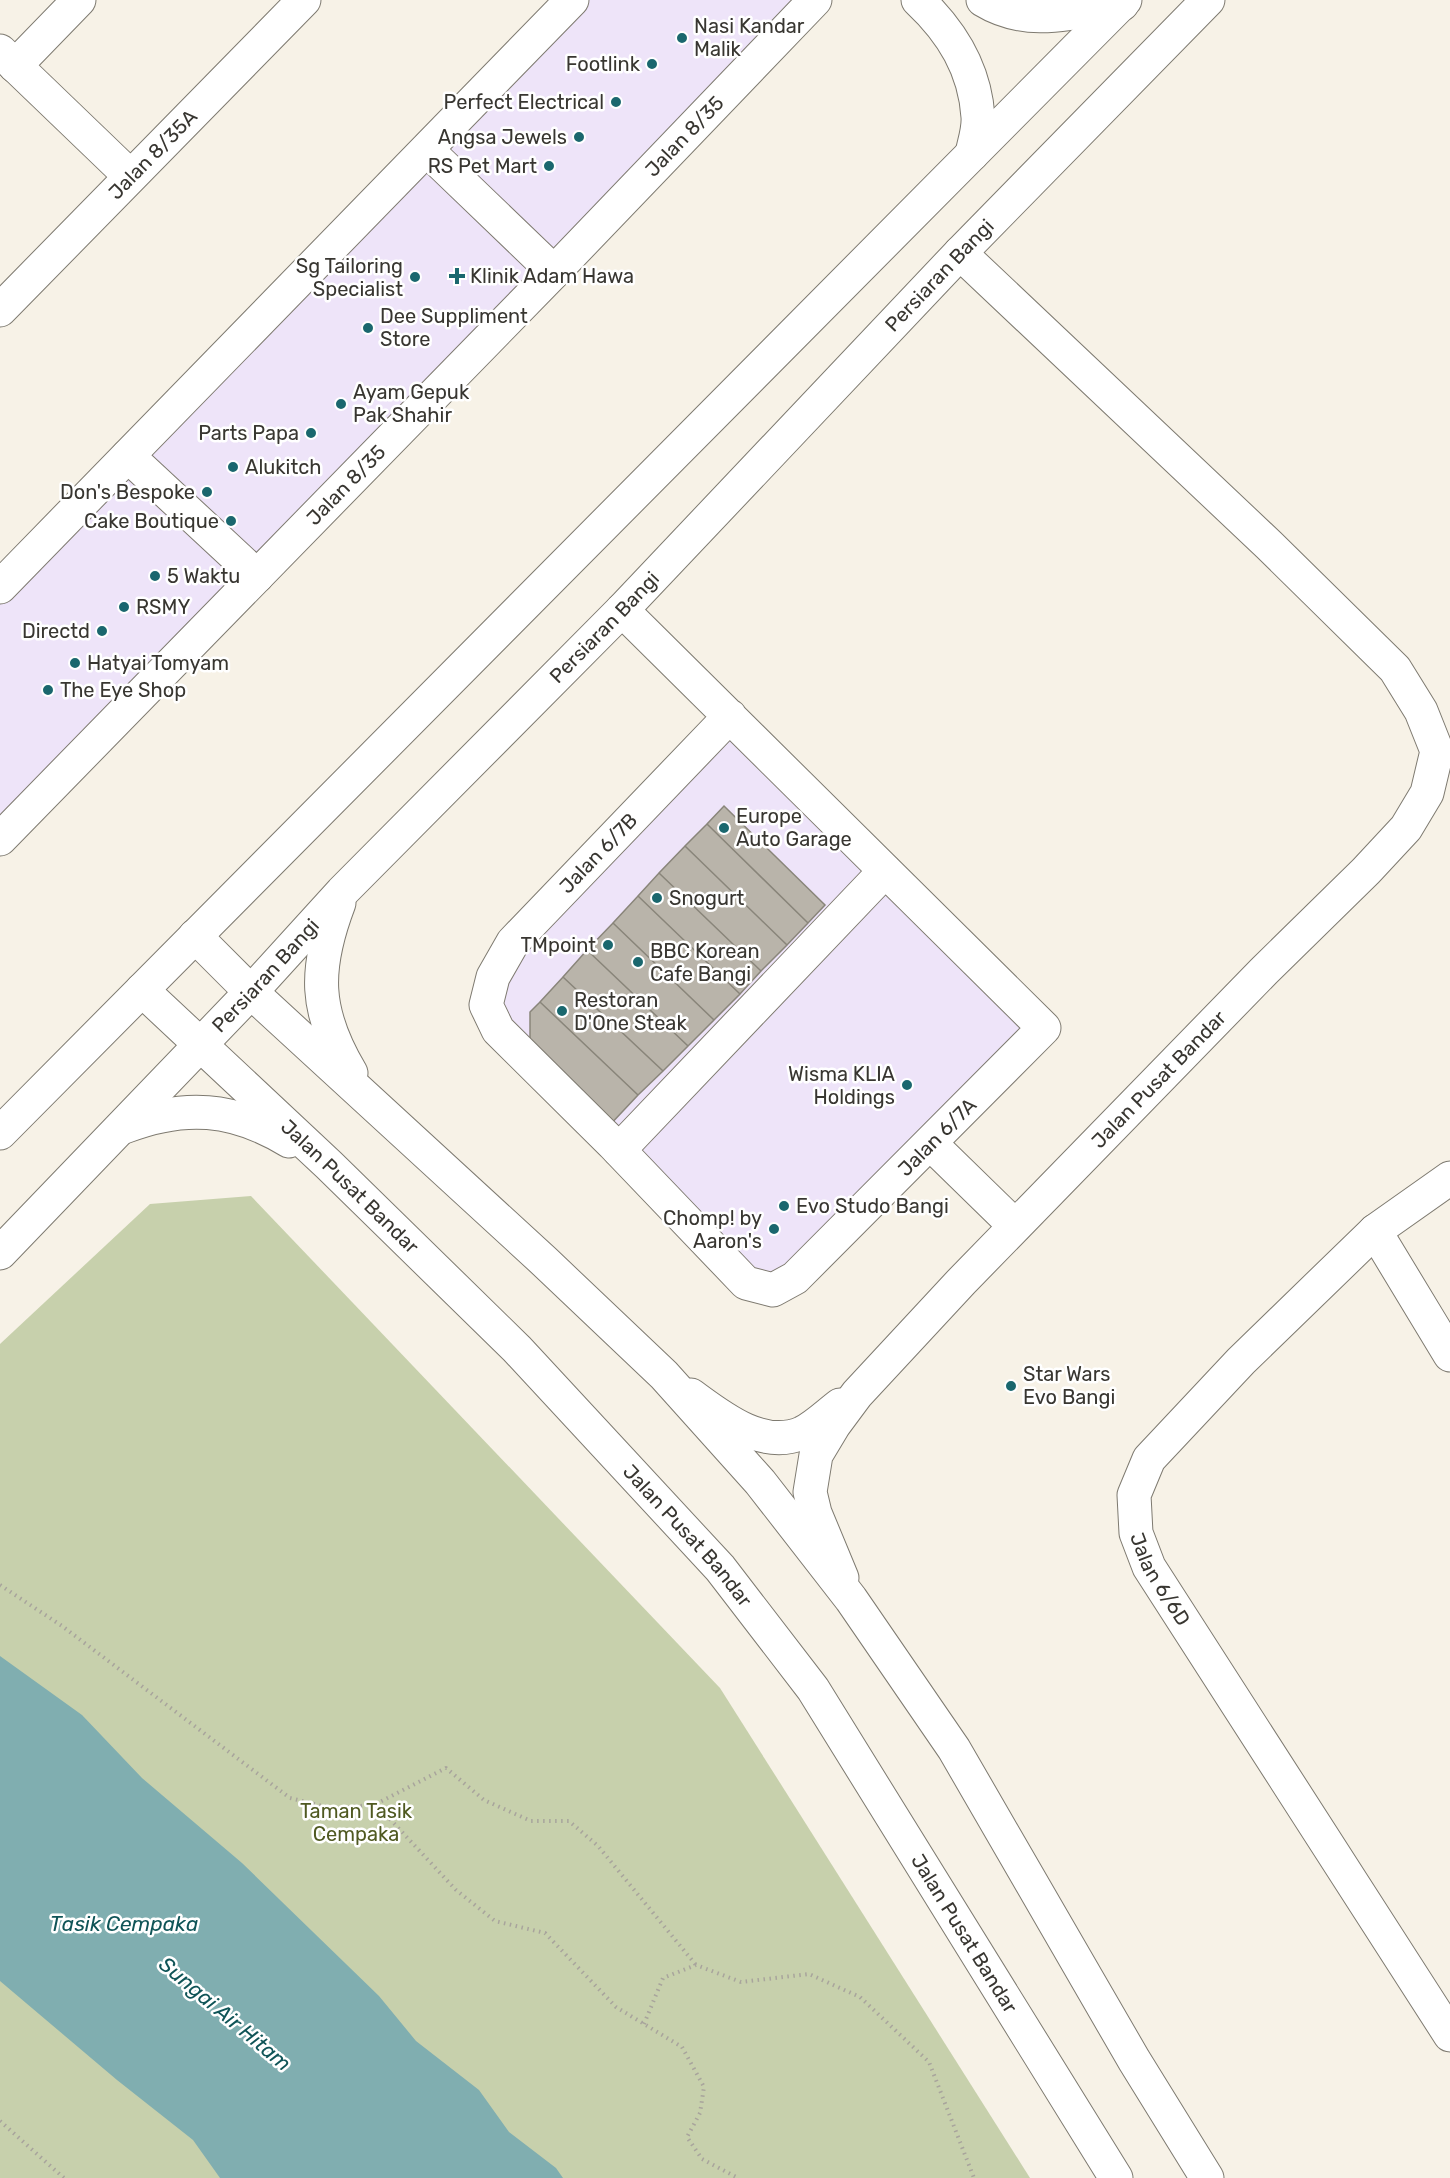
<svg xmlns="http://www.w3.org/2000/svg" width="1450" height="2178" font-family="Rubik,sans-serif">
<rect width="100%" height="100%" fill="#f7f2e7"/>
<path fill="#eee4f9" d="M 586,0 L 800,0 L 0,824 L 0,601 Z
M 730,732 L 1030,1028 L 768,1282 L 506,1021 L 497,1001 L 520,948 Z"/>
<path fill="#c7d0ac" d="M 251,1196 L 720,1688 L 1030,2178 L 0,2178 L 0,1344 L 150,1204 Z"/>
<path fill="#80aeb0" d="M 0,1656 L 82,1715 L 142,1778 L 242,1863 L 379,1996 L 416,2041 L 479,2090 L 509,2132 L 556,2168 L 563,2178 L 220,2178 L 193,2140 L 117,2080 L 0,1981 Z"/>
<path fill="#b9b4aa" stroke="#89857a" stroke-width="1.5" d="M 724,806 L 825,905 L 808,923 L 707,824 Z
M 707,824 L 808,923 L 787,945 L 685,846 Z
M 685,846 L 787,945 L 761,971 L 659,873 Z
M 659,873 L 761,971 L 740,994 L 638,896 Z
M 638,896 L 740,994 L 714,1020 L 613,923 Z
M 613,923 L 714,1020 L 688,1046 L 587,950 Z
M 587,950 L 688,1046 L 663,1071 L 563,977 Z
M 563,977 L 663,1071 L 638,1095 L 540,1002 Z
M 540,1002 L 638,1095 L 608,1127 L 530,1053 L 530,1012 Z"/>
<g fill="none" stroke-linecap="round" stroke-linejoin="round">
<g stroke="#7e7a70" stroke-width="35">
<g id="minor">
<path d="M 0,51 L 130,176"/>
<path d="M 15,66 L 79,0"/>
<path d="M 427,150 L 554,272"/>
<path id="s1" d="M 0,310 L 304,0"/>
<path d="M 128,456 L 257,576"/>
<path d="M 0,587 L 572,0"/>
<path id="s2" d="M 622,610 L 1044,1028 L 795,1278 L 773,1290 L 746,1283 L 613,1144 L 498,1030 L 486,1005 L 493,977 L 513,942 L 730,716"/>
<path id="s3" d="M 0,839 L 554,272 L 815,0"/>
<path d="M 931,1144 L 1015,1226"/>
<path d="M 619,1150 L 885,871"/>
<path id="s4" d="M 1450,1178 L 1375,1231 L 1241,1361 L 1149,1459 L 1134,1495 L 1136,1533 L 1149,1567 L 1450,2035"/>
<path d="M 1375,1231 L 1450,1355"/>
<path d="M 691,1395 C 721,1417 762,1450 802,1433 C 815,1427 828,1414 840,1405"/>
<path id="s5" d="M 842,1578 L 815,1513 L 810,1492 L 816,1455 L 834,1425 L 857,1394 L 961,1282 L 1264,971 L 1366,871 L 1406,828 L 1427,793 L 1437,751 L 1421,711 L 1395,669 L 1269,545 L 960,253"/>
</g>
</g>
<g stroke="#7e7a70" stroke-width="35">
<g id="major">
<path d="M 918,0 C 952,32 975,69 978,117 C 979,129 974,143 972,154"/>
<path d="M 983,0 C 1029,28 1073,12 1122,4"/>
<path d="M 339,903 C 314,969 314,1011 351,1073"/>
<path d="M 195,936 L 251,992 L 545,1262 L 664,1375 L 760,1482 L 851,1599 L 954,1749 L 1134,2060 L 1207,2178"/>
<path id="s6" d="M 142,990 L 329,1165 L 517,1349 L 720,1568 L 813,1689 L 1116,2178"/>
<path d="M 124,1127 C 184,1104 233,1107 289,1141"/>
<path d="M 0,1133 L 1125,0"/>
<path id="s7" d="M 0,1253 L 251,992 L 342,892 L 622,610 L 960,253 L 1208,0"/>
</g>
</g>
<path stroke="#a8a49c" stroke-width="4" stroke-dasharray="1.5 4.5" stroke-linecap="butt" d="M 0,1585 L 62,1626 L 290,1798 L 335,1809 L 376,1804 L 456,1890 L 495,1921 L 545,1933 L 616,2007 L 682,2047 L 704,2087 L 700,2113 L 687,2137 L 702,2159 L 738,2178
M 376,1804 L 446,1768 L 484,1800 L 531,1821 L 569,1821 L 598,1846 L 696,1965
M 644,2024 L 663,1978 L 696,1965 L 741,1982 L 809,1974 L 860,1997 L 929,2062 L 974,2178
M 0,2121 L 64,2178"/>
<use href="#minor" stroke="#fff" stroke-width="33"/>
<use href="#major" stroke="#fff" stroke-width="33"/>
</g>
<g fill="#1a676e" stroke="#fff" stroke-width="2">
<circle cx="682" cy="38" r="6"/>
<circle cx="652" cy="64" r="6"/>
<circle cx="616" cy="102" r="6"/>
<circle cx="579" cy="137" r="6"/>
<circle cx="549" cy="166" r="6"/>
<path d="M454 267h6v6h6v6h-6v6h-6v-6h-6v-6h6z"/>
<circle cx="415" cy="277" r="6"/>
<circle cx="368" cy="328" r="6"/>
<circle cx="341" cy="404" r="6"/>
<circle cx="311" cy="433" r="6"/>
<circle cx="233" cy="467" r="6"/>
<circle cx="207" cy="492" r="6"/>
<circle cx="231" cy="521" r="6"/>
<circle cx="155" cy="576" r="6"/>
<circle cx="124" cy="607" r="6"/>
<circle cx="102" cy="631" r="6"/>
<circle cx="75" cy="663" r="6"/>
<circle cx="48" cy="690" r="6"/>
<circle cx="724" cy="828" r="6"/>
<circle cx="657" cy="898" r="6"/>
<circle cx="608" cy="945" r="6"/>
<circle cx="638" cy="962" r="6"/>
<circle cx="562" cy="1011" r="6"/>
<circle cx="907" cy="1085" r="6"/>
<circle cx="784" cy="1206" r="6"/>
<circle cx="774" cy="1229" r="6"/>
<circle cx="1011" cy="1386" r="6"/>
</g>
<g text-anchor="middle" stroke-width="5" stroke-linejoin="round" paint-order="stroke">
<g font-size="20" fill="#383631" stroke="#fff" text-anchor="start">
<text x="694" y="33">Nasi Kandar<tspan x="694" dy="23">Malik</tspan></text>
<text x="640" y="71" text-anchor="end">Footlink</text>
<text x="604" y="109" text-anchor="end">Perfect Electrical</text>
<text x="567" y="144" text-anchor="end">Angsa Jewels</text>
<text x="537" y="173" text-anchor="end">RS Pet Mart</text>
<text x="403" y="273" text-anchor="end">Sg Tailoring<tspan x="403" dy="23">Specialist</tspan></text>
<text x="470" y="283">Klinik Adam Hawa</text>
<text x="380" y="323">Dee Suppliment<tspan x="380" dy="23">Store</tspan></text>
<text x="353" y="399">Ayam Gepuk<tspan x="353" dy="23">Pak Shahir</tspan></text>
<text x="299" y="440" text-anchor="end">Parts Papa</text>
<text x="245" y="474">Alukitch</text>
<text x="195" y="499" text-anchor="end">Don's Bespoke</text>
<text x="219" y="528" text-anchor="end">Cake Boutique</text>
<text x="167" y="583">5 Waktu</text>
<text x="136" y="614">RSMY</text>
<text x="90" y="638" text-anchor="end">Directd</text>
<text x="87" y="670">Hatyai Tomyam</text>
<text x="60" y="697">The Eye Shop</text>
<text x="736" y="823">Europe<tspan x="736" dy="23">Auto Garage</tspan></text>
<text x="669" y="905">Snogurt</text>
<text x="596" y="952" text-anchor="end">TMpoint</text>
<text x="650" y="958">BBC Korean<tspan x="650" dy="23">Cafe Bangi</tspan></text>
<text x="574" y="1007">Restoran<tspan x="574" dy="23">D'One Steak</tspan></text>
<text x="895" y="1081" text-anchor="end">Wisma KLIA<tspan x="895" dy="23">Holdings</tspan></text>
<text x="796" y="1213">Evo Studo Bangi</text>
<text x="762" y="1225" text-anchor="end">Chomp! by<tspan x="762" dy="23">Aaron's</tspan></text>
<text x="1023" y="1381">Star Wars<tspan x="1023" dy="23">Evo Bangi</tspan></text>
</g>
<g font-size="20" fill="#383631" stroke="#fff">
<text dy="7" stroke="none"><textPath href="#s3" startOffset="981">Jalan 8/35</textPath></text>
<text dy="7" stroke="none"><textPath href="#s1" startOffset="218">Jalan 8/35A</textPath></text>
<text dy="7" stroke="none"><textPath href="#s7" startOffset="1356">Persiaran Bangi</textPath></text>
<text dy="7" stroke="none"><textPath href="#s3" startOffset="495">Jalan 8/35</textPath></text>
<text dy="7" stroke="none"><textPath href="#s7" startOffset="870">Persiaran Bangi</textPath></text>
<text dy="7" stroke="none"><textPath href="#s2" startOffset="1574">Jalan 6/7B</textPath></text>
<text dy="7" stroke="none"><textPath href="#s7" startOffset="384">Persiaran Bangi</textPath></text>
<text dy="7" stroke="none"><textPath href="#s5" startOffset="639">Jalan Pusat Bandar</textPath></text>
<text transform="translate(937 1137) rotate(-45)" y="7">Jalan 6/7A</text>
<text dy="7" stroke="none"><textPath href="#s6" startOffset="286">Jalan Pusat Bandar</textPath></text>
<text dy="7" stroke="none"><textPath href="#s6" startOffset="772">Jalan Pusat Bandar</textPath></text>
<text dy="7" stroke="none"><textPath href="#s4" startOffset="542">Jalan 6/6D</textPath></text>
<text dy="7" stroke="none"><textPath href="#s6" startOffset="1258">Jalan Pusat Bandar</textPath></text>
</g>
<g font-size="20" fill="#4f5921" stroke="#fff">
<text x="356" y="1818">Taman Tasik<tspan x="356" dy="23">Cempaka</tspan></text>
</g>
<g font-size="21" font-style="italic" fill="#0f5457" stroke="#fff">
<text x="124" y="1931">Tasik Cempaka</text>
<text transform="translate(225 2014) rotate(40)" y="7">Sungai Air Hitam</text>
</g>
</g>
</svg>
